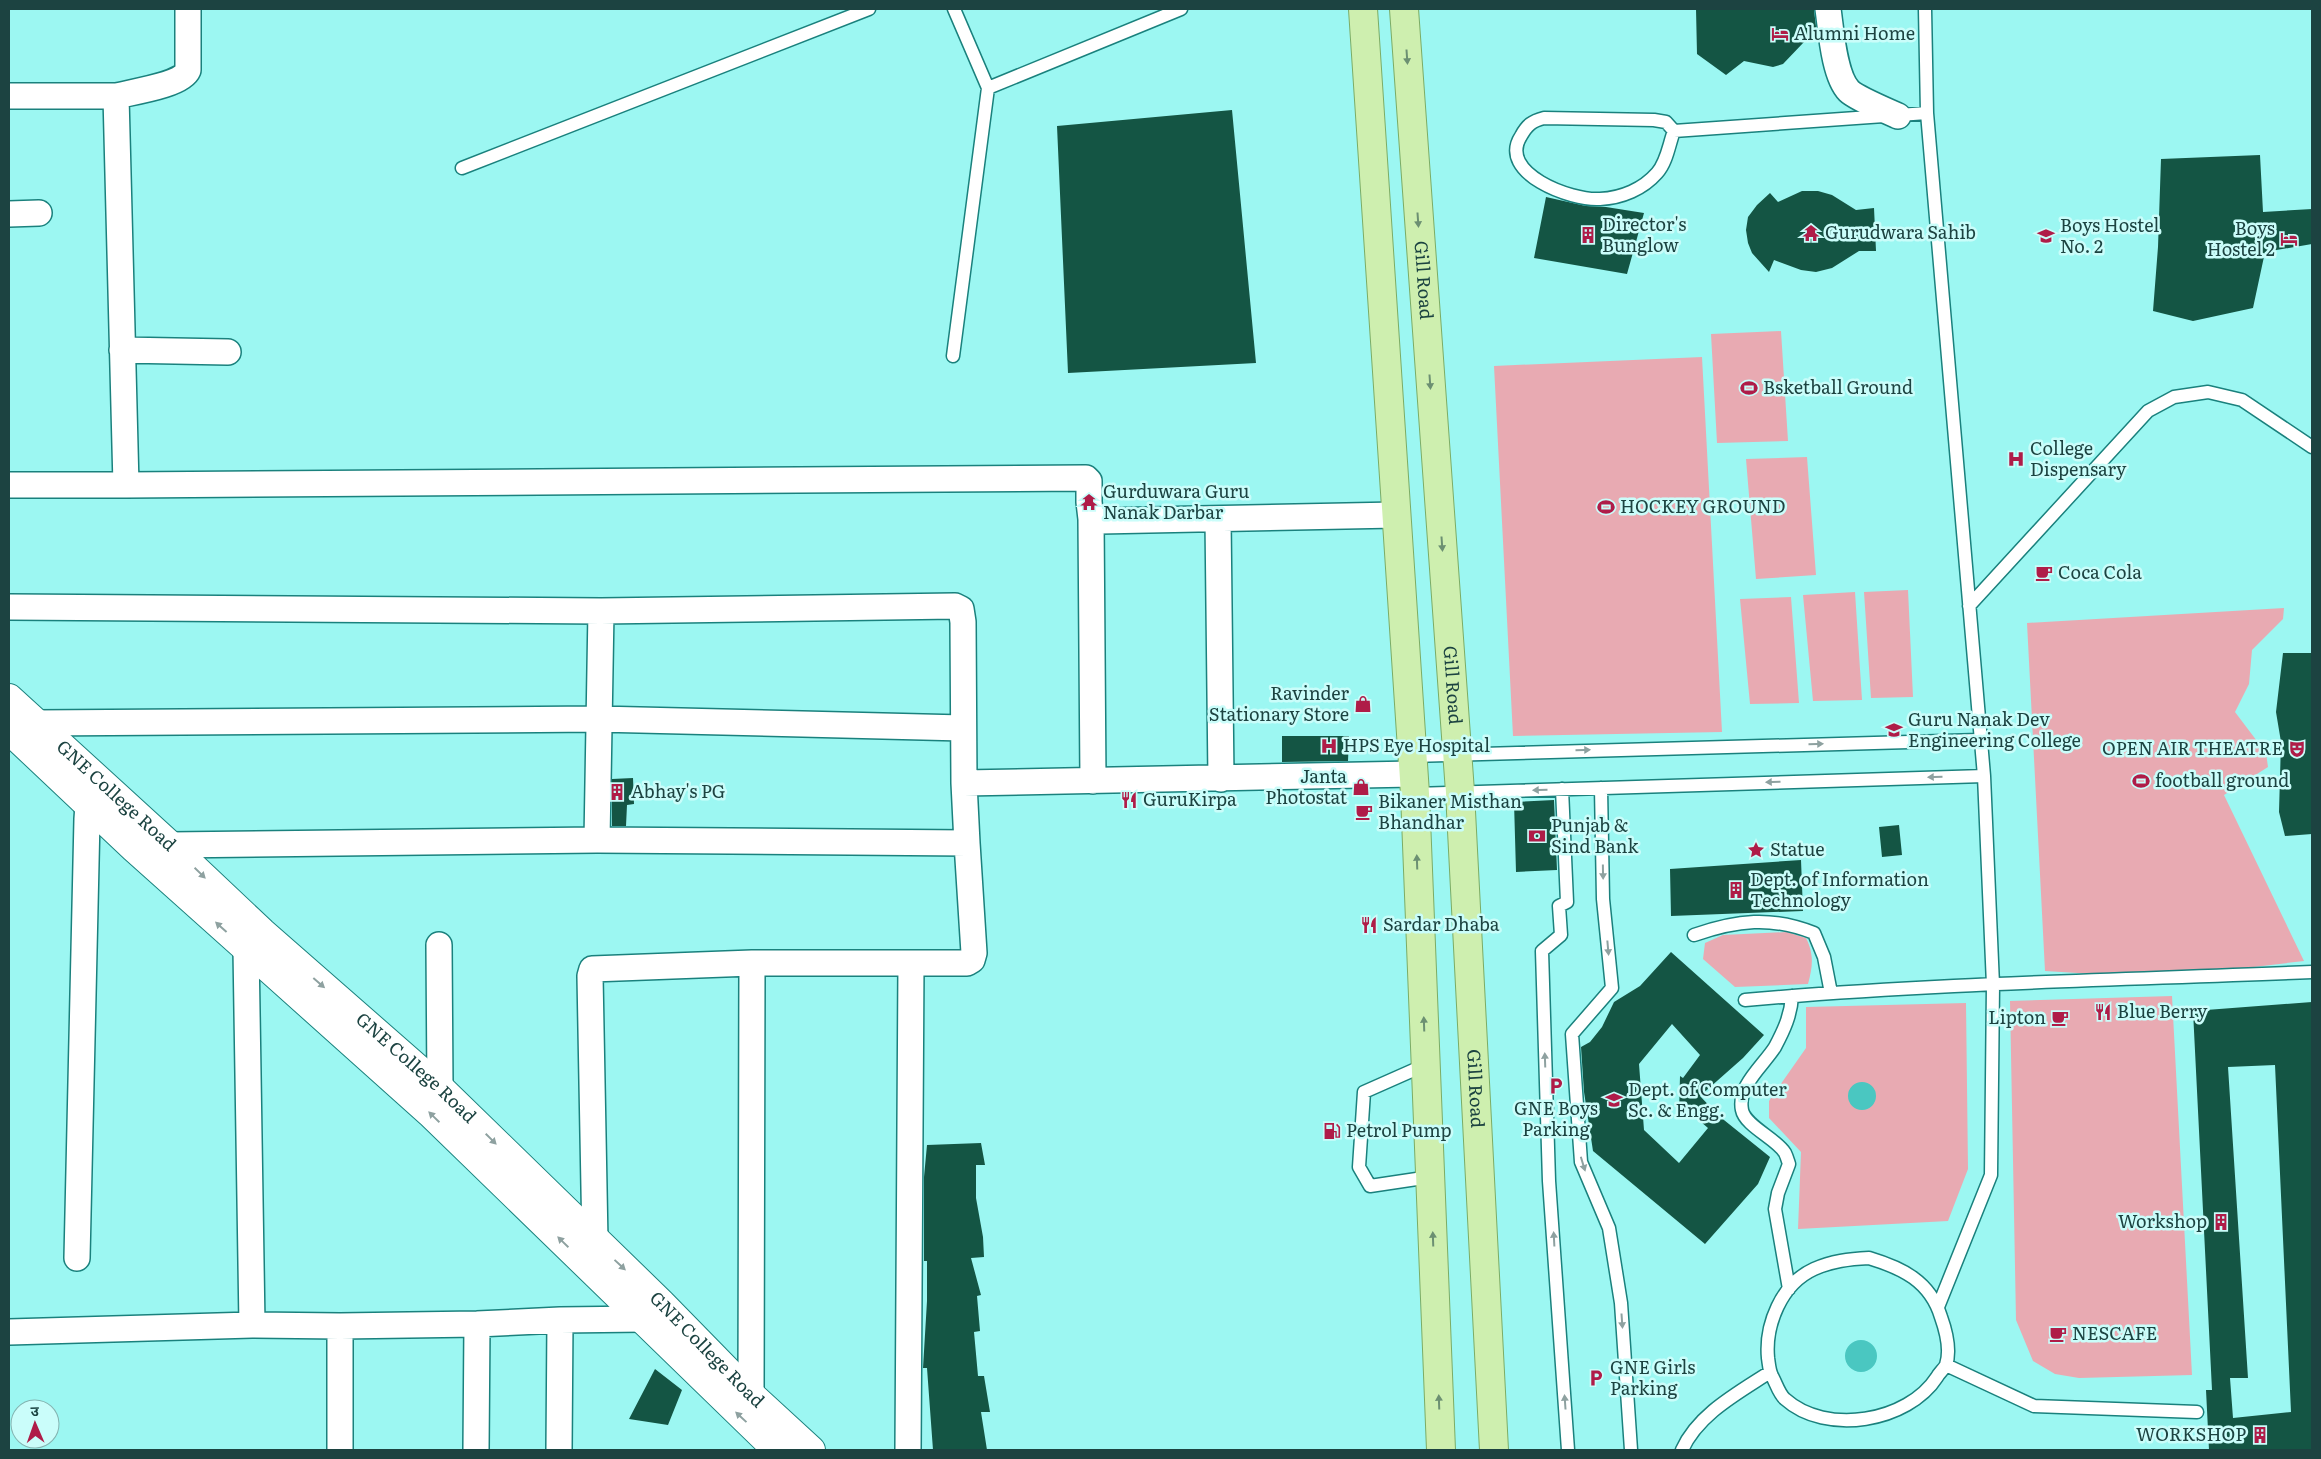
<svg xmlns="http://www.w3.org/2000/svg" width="2321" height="1459" font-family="Literata,'Noto Sans Devanagari',serif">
<rect width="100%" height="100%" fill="#9cf7f2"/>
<path fill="#e8aab2" d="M 1781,331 L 1788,441 L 1717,443 L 1711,334 Z
M 1702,357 L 1722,732 L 1513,736 L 1494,366 Z
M 1807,457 L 1816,575 L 1756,579 L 1746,459 Z
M 1908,590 L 1913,697 L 1871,698 L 1864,592 Z
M 1855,592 L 1862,700 L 1813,701 L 1803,595 Z
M 1791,597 L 1799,703 L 1750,704 L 1740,599 Z
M 2284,608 L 2283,619 L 2252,650 L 2249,684 L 2235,712 L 2266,753 L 2268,767 L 2224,795 L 2304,961 L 2159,978 L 2045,971 L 2027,623 Z
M 1787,932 L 1806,938 C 1814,954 1813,966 1808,984 L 1735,987 L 1703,959 L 1705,943 L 1723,935 Z
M 2172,996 L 2192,1375 L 2079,1378 L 2055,1374 L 2033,1361 L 2016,1320 L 2010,1001 Z
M 1966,1003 L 1968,1169 L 1948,1221 L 1798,1229 L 1801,1152 L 1769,1118 L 1769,1101 L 1806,1048 L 1806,1007 Z"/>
<path fill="#4ac7c1" d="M1848 1096a14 14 0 1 1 28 0a14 14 0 1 1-28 0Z
M1845 1356a16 16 0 1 1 32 0a16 16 0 1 1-32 0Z"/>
<path fill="#145544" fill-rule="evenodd" d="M 1696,9 L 1814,10 L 1817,35 L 1804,42 L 1783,64 L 1773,67 L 1744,61 L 1726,75 L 1697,54 Z
M 1232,110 L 1256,363 L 1068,373 L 1057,126 Z
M 2260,155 L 2263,212 L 2312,209 L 2312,244 L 2265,252 L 2253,308 L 2193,321 L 2153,311 L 2158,247 L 2161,159 Z
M 1802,191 L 1818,191 L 1832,195 L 1856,210 L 1874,208 L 1876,251 L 1859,251 L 1832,268 L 1816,272 L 1801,270 L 1774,260 L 1769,272 L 1752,253 L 1748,243 L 1746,230 L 1748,217 L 1757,205 L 1770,193 L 1778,202 Z
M 1546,197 L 1586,206 L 1606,207 L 1644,213 L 1627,274 L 1534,258 Z
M 2283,653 L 2312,653 L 2312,834 L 2285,836 L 2279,812 L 2281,742 L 2276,712 Z
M 1282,736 L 1349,736 L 1348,761 L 1282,762 Z
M 633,778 L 634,804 L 627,805 L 626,826 L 612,826 L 612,779 Z
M 1554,800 L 1557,870 L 1516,872 L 1514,802 Z
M 1899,825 L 1902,855 L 1882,857 L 1879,827 Z
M 1801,860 L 1803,911 L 1671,916 L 1670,869 Z
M 1671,952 L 1764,1035 L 1743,1058 L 1700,1096 L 1719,1116 L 1770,1157 L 1758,1184 L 1705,1244 L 1593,1151 L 1584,1092 L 1581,1047 L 1590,1042 L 1602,1027 L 1614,1002 L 1640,986 ZM 1672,1024 L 1700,1055 L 1683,1078 L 1680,1076 L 1679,1115 L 1686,1109 L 1708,1128 L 1679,1163 L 1644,1130 L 1639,1064 Z
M 2312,1002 L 2312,1450 L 2209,1450 L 2206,1390 L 2212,1390 L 2193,1011 ZM 2275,1065 L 2291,1412 L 2233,1418 L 2230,1378 L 2248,1378 L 2228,1067 Z
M 981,1143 L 985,1165 L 976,1165 L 976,1198 L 983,1237 L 984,1257 L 971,1258 L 981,1295 L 977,1296 L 980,1331 L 974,1332 L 978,1376 L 984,1376 L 990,1412 L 981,1412 L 987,1450 L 933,1450 L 927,1368 L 923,1368 L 927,1301 L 927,1261 L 924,1261 L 924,1177 L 927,1145 Z
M 655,1369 L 682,1390 L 668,1425 L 629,1419 Z"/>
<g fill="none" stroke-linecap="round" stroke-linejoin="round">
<g stroke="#1a817d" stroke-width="15">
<path id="service" d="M 954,9 L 988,88 L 1181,9
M 1925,9 L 1927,113 L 1984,776 L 1993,985 L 1991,1175 L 1938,1307
M 1544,118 L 1654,120 L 1666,122 L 1674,131 C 1669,144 1667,162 1657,173 C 1643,189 1622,198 1600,199 C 1571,201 1497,173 1521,136 C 1527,125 1532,121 1544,118 Z
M 1674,131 L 1927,113
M 462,168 L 869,9
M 953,356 L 988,88
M 1969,606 L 2148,411 L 2174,397 L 2208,392 L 2242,400 L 2312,447
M 1412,756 L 1979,740
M 1601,788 L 1603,899 L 1612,988 L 1572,1034 L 1581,1162 L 1609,1228 L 1621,1303 L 1631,1450
M 1562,789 L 1567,902 L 1559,906 L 1561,935 L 1542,951 L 1549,1181 L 1568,1450
M 1415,794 L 1984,776
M 1694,935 C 1737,920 1771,916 1814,933 L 1824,957 L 1831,993
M 1745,1000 C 1934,983 2123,980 2312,972
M 1425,1065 L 1364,1092 L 1359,1167 L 1370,1186 L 1430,1177
M 1869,1258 C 1902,1268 1930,1281 1941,1317 C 1946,1331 1951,1350 1946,1365 C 1944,1369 1939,1373 1937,1377 C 1908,1422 1826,1436 1785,1399 C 1779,1394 1776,1383 1772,1376 C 1769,1370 1769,1364 1768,1358 C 1765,1325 1781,1284 1814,1269 C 1832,1261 1849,1259 1869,1258 Z
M 1789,1289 L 1775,1209 L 1778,1193 L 1789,1164 C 1788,1161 1787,1157 1785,1153 C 1777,1139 1745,1126 1742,1110 C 1737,1086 1763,1066 1775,1047 C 1784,1030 1791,1015 1792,996
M 1946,1365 L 2034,1406 L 2197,1412
M 1682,1450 C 1698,1414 1738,1393 1770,1372"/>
</g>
<g stroke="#1a817d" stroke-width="28">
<path id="minor" d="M 188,9 L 188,70 C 182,85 132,92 116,96 L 126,485 L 1086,478 L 1089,481 L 1089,502 L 1091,519 L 1100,521 L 1396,515
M 1828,9 C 1831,30 1834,76 1849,91 C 1856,98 1887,111 1898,116
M 9,96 L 116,96
M 9,214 L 39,213
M 122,350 L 228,352
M 9,485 L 126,485
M 1091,519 L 1093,781
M 1218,519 L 1221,779
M 9,607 L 601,611 L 955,606 L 961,609 L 963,622 L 964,783 L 1413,774
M 36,723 L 598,719 L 963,728
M 597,840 L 601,611
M 170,845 L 597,840 L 967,843 L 964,783
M 439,945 L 440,1088
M 246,949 L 252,1325
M 595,1241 L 590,976 L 592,969 L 752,963 L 967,963 L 972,960 L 974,953 L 967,843
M 77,1258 L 87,819 L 88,805 L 97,790
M 340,1326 L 340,1450
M 9,1332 L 252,1325 L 340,1326 L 477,1324 L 560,1320 L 644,1319
M 751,1395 L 752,963
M 476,1450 L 477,1324
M 559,1450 L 560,1320
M 908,1450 L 911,963"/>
</g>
<g stroke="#1a817d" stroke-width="30">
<g id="tertiary">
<path id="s1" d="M 9,698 L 170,845 L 262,932 L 440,1088 L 661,1303 L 751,1395 L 811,1450"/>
<path d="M 9,730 L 134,848 L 430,1113 L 777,1450"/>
</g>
</g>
<g stroke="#7bac65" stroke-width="30">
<g id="primary">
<path d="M 1363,9 L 1415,794 L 1441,1450"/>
<path id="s2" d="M 1404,9 L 1460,792 L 1494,1450"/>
</g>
</g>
<use href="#service" stroke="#fff" stroke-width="12"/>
<use href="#minor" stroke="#fff" stroke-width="25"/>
<use href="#tertiary" stroke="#fff" stroke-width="28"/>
<use href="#primary" stroke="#ceefaf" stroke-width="28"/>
</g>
<defs><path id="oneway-solid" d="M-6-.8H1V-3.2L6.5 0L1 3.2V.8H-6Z" transform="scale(1.25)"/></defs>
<g fill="#6c9072">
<use href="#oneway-solid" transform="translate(1407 57) rotate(86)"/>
<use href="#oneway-solid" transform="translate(1418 220) rotate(86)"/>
<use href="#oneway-solid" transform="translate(1430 382) rotate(86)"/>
<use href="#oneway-solid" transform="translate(1442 544) rotate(86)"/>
<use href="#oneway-solid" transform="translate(1417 862) rotate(-92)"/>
<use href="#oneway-solid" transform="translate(1424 1024) rotate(-92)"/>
<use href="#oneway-solid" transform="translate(1433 1239) rotate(-92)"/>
<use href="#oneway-solid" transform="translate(1439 1402) rotate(-92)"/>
</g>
<g fill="#8ea1a0">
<use href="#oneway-solid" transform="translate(1816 744) rotate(-1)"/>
<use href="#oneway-solid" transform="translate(1583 750) rotate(-1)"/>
<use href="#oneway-solid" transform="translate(1935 777) rotate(178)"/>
<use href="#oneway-solid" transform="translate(1773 782) rotate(178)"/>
<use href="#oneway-solid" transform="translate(1540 790) rotate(178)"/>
<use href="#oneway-solid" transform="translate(1603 872) rotate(89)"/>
<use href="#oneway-solid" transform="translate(200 873) rotate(44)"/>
<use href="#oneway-solid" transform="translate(221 927) rotate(-138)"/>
<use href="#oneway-solid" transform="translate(1608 948) rotate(85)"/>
<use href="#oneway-solid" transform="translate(319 983) rotate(41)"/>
<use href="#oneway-solid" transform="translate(1545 1060) rotate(-92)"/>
<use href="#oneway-solid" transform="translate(434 1117) rotate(-136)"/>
<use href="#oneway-solid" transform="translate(491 1139) rotate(45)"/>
<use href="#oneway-solid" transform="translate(1583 1164) rotate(73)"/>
<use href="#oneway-solid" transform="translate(1554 1239) rotate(-93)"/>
<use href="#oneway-solid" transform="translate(563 1242) rotate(-136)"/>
<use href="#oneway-solid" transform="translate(620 1265) rotate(43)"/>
<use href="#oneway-solid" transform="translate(1622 1321) rotate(86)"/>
<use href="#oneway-solid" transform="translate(1565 1402) rotate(-94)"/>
<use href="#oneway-solid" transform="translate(741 1417) rotate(-137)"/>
</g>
<defs>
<g id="hotel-bare" transform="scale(1.35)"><path d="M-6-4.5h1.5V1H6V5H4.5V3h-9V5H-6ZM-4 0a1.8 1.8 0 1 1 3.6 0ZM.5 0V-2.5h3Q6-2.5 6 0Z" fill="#af1c48" stroke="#cafdfa" stroke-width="2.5" paint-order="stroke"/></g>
<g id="temple-bare" transform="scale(1.35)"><path d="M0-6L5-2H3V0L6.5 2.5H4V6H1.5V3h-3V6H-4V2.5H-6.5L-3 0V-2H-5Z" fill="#af1c48" stroke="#cafdfa" stroke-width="2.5" paint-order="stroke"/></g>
<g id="building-bare" transform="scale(1.35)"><path d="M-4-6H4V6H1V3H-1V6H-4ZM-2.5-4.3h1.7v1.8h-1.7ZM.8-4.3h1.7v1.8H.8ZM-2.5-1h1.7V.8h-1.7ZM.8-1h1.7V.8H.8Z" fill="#af1c48" stroke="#cafdfa" stroke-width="2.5" paint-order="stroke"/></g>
<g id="university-bare" transform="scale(1.35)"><path d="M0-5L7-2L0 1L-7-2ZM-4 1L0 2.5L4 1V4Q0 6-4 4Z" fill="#af1c48" stroke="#cafdfa" stroke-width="2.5" paint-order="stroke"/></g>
<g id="stadium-bare" transform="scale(1.35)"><path d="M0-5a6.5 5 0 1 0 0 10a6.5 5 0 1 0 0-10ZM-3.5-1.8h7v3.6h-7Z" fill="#af1c48" stroke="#cafdfa" stroke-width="2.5" paint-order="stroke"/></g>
<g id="hospital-bare" transform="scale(1.35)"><path d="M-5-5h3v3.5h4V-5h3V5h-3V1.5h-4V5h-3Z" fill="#af1c48" stroke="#cafdfa" stroke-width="2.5" paint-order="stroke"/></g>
<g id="cafe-bare" transform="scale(1.35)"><path d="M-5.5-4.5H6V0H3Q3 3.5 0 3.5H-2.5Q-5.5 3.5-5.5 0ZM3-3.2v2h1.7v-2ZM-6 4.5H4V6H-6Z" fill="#af1c48" stroke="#cafdfa" stroke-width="2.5" paint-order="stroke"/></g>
<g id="shop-bare" transform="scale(1.35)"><path d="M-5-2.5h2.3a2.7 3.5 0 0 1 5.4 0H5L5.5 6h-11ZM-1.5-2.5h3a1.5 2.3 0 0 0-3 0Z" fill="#af1c48" stroke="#cafdfa" stroke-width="2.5" paint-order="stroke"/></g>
<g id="theatre-bare" transform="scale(1.35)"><path d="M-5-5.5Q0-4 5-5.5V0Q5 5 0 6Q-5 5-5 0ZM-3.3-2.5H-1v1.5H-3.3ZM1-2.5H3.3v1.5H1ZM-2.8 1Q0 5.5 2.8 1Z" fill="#af1c48" stroke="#cafdfa" stroke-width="2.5" paint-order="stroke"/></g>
<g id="restaurant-bare" transform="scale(1.35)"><path d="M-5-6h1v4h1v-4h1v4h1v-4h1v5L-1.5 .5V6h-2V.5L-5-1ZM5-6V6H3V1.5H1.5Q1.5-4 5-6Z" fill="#af1c48" stroke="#cafdfa" stroke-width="2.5" paint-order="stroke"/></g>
<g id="bank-bare" transform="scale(1.35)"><path d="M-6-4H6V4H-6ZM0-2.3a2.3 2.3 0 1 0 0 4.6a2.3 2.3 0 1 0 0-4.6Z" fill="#af1c48" stroke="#cafdfa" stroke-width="2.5" paint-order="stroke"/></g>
<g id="sight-bare" transform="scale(1.35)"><path d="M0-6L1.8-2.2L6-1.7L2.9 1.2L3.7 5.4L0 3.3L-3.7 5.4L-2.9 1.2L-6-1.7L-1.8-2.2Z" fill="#af1c48" stroke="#cafdfa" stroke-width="2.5" paint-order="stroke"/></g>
<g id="parking-bare" transform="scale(1.35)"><path d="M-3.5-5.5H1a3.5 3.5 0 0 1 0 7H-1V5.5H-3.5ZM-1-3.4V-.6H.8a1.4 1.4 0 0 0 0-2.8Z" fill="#af1c48" stroke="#cafdfa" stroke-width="2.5" paint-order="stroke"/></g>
<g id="fuel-bare" transform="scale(1.35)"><path d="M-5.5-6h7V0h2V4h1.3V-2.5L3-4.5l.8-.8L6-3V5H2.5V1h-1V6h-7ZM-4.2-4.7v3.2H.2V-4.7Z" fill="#af1c48" stroke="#cafdfa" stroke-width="2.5" paint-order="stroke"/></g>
</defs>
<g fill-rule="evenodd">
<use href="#hotel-bare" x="1780" y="34"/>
<use href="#temple-bare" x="1811" y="233"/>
<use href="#building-bare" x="1588" y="235"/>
<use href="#university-bare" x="2046" y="236"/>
<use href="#hotel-bare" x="2289" y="239"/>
<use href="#stadium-bare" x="1749" y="388"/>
<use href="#hospital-bare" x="2016" y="459"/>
<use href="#temple-bare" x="1089" y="502"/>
<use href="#stadium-bare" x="1606" y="507"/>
<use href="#cafe-bare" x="2044" y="573"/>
<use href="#shop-bare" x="1363" y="704"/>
<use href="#university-bare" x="1894" y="730"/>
<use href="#hospital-bare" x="1329" y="746"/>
<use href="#theatre-bare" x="2297" y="749"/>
<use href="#stadium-bare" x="2141" y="781"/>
<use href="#shop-bare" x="1361" y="787"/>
<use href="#building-bare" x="617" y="792"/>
<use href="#restaurant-bare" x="1129" y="800"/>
<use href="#cafe-bare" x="1364" y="812"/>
<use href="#bank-bare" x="1537" y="836"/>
<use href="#sight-bare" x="1756" y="850"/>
<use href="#building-bare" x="1736" y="890"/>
<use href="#restaurant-bare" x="1369" y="925"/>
<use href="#restaurant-bare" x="2103" y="1012"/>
<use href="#cafe-bare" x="2060" y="1018"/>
<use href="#parking-bare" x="1556" y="1086"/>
<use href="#university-bare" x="1614" y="1100"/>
<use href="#fuel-bare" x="1332" y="1131"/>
<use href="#building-bare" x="2221" y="1222"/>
<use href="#cafe-bare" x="2058" y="1334"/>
<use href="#parking-bare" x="1596" y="1378"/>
<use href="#building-bare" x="2260" y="1435"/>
</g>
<g text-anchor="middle" stroke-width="5" stroke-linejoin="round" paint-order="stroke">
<g font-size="18" fill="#1c4341" stroke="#cafdfa" text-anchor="start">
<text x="1794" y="40">Alumni Home</text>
<text x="1602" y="231">Director's<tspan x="1602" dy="21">Bunglow</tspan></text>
<text x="2060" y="232">Boys Hostel<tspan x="2060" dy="21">No. 2</tspan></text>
<text x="2275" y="235" text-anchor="end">Boys<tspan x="2275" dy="21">Hostel 2</tspan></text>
<text x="1825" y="239">Gurudwara Sahib</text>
<text x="1763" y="394">Bsketball Ground</text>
<text x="2030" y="455">College<tspan x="2030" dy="21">Dispensary</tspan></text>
<text x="1103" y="498">Gurduwara Guru<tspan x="1103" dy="21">Nanak Darbar</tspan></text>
<text x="1620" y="513">HOCKEY GROUND</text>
<text x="2058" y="579">Coca Cola</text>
<text x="1349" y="700" text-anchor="end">Ravinder<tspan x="1349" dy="21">Stationary Store</tspan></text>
<text x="1908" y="726">Guru Nanak Dev<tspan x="1908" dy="21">Engineering College</tspan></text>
<text x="1343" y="752">HPS Eye Hospital</text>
<text x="2283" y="755" text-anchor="end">OPEN AIR THEATRE</text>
<text x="1347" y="783" text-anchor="end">Janta<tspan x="1347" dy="21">Photostat</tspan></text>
<text x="2155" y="787">football ground</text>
<text x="631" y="798">Abhay's PG</text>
<text x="1143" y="806">GuruKirpa</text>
<text x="1378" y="808">Bikaner Misthan<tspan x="1378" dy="21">Bhandhar</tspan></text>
<text x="1551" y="832">Punjab &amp;<tspan x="1551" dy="21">Sind Bank</tspan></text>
<text x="1770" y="856">Statue</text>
<text x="1750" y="886">Dept. of Information<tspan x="1750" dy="21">Technology</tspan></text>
<text x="1383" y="931">Sardar Dhaba</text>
<text x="2117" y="1018">Blue Berry</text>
<text x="2046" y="1024" text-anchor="end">Lipton</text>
<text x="1628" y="1096">Dept. of Computer<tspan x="1628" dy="21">Sc. &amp; Engg.</tspan></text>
<text x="1556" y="1115" text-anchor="middle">GNE Boys<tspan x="1556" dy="21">Parking</tspan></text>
<text x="1346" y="1137">Petrol Pump</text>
<text x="2207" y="1228" text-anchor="end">Workshop</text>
<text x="2072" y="1340">NESCAFE</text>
<text x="1610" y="1374">GNE Girls<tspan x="1610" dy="21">Parking</tspan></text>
<text x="2246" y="1441" text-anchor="end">WORKSHOP</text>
</g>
<g font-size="18" fill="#1c4341" stroke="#cafdfa">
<text dy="6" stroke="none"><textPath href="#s2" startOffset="272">Gill Road</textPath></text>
<text dy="6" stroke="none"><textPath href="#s2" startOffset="678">Gill Road</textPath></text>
<text dy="6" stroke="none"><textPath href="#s1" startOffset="145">GNE College Road</textPath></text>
<text dy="6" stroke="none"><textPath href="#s1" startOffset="550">GNE College Road</textPath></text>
<text dy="6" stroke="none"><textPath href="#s2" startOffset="1082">Gill Road</textPath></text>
<text dy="6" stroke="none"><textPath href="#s1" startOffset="955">GNE College Road</textPath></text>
</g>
</g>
<rect width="2321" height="1459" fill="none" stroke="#1c4341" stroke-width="20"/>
<g transform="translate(35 1424) rotate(358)"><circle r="24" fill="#cafdfa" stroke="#84b3b0"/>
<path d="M0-4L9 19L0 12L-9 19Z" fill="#af1c48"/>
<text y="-8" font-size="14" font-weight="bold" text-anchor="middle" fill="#1c4341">उ</text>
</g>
</svg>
